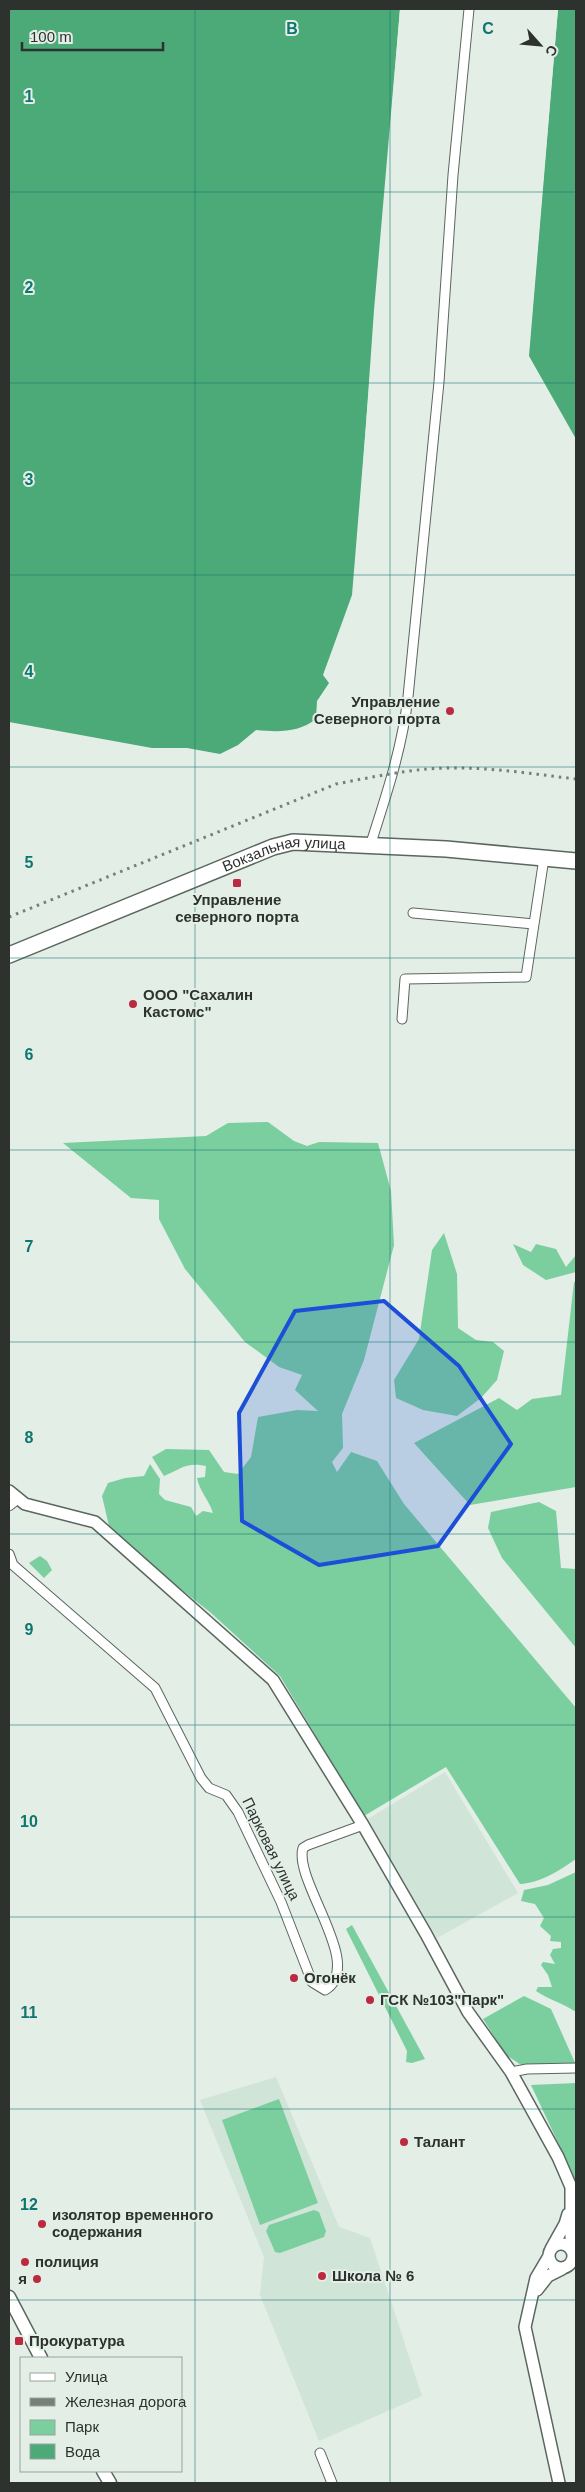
<svg xmlns="http://www.w3.org/2000/svg" width="585" height="2492" font-family="Helvetica,sans-serif">
<rect width="100%" height="100%" fill="#e2eee6"/>
<path fill="#d0e4d7" d="M 445,1772 L 518,1893 L 437,1938 L 368,1819 Z
M 276,2077 L 339,2227 L 370,2238 L 422,2396 L 319,2441 L 260,2295 L 264,2257 L 200,2100 Z"/>
<path fill="#7bcf9f" d="M 268,1122 L 294,1141 L 307,1146 L 319,1142 L 378,1143 L 391,1191 L 394,1245 L 364,1360 L 342,1414 L 343,1448 L 332,1462 L 337,1472 L 351,1452 L 377,1461 L 404,1504 L 576,1708 L 576,1859 C 560,1870 541,1883 520,1884 L 446,1767 L 364,1816 L 280,1676 L 211,1613 L 158,1571 L 109,1526 L 102,1496 L 108,1483 L 125,1478 L 144,1476 L 150,1464 L 160,1479 L 159,1494 L 165,1500 L 191,1507 L 196,1516 L 203,1511 L 213,1513 C 209,1500 199,1490 197,1478 L 205,1477 L 206,1466 C 185,1462 182,1469 164,1476 L 152,1457 L 166,1449 L 209,1450 L 224,1472 L 238,1474 L 251,1457 L 258,1417 L 297,1410 L 318,1411 L 295,1390 L 302,1375 L 279,1367 L 245,1342 L 208,1297 L 185,1269 L 159,1219 L 159,1200 L 131,1198 L 63,1143 L 206,1136 L 228,1123 Z
M 444,1233 L 457,1274 L 458,1328 L 476,1340 L 493,1342 L 504,1351 L 497,1380 L 481,1398 L 457,1416 L 423,1410 L 396,1398 L 394,1380 L 419,1339 L 432,1250 Z
M 513,1244 L 531,1252 L 536,1244 L 556,1249 L 566,1267 L 576,1255 L 576,1272 L 546,1280 L 523,1265 Z
M 574,1282 L 576,1282 L 576,1487 L 470,1505 L 414,1443 L 499,1398 L 517,1410 L 532,1399 L 561,1395 Z
M 539,1502 L 556,1511 L 561,1568 L 576,1569 L 576,1648 L 502,1558 L 488,1528 L 491,1512 Z
M 40,1556 L 47,1561 L 52,1570 L 44,1578 L 29,1563 Z
M 576,1872 L 576,2012 C 563,2003 549,2000 536,1991 L 538,1987 L 552,1987 L 548,1975 L 541,1965 L 543,1962 L 555,1964 L 550,1955 L 553,1949 L 561,1948 L 561,1942 L 550,1941 L 551,1936 L 540,1926 L 544,1918 L 535,1904 L 521,1901 L 524,1890 L 548,1885 Z
M 352,1925 L 425,2059 L 412,2063 L 406,2062 L 407,2051 L 346,1929 Z
M 524,1996 L 551,2009 L 576,2065 L 527,2069 L 506,2055 L 483,2019 Z
M 576,2083 L 576,2181 L 531,2085 Z
M 279,2099 L 318,2203 L 260,2225 L 222,2120 Z
M 314,2210 L 319,2212 L 326,2231 L 324,2237 L 280,2253 L 275,2252 L 266,2231 L 269,2225 Z"/>
<path fill="#4caa78" d="M 9,9 L 400,9 L 352,595 L 323,675 L 329,683 L 317,701 L 316,719 C 298,733 278,732 256,730 L 238,745 L 220,754 L 187,748 L 152,748 L 9,722 Z
M 558,9 L 576,9 L 576,439 L 529,356 Z"/>
<path fill="#e2eee6" d="M 400,9 L 403,9 L 354,596 L 326,673 L 324,673 L 354,596 L 374,310 Z
M 556,9 L 558,9 L 528,360 L 527,356 Z"/>
<g fill="none" stroke-linecap="round" stroke-linejoin="round">
<g stroke="#5b665f" stroke-width="11">
<path id="minor" d="M 370,846 C 386,796 402,749 408,697 L 439,382 L 453,175 L 469,9
M 413,913 L 534,924
M 402,1019 L 405,979 L 526,977 L 544,858
M 9,1506 L 18,1499
M 9,1554 L 13,1565 L 155,1688 L 201,1778 L 209,1788 L 226,1795 L 238,1812 L 281,1902 L 312,1982 L 325,1990 C 366,1966 293,1881 303,1848 L 308,1845 L 363,1825
M 511,2072 L 527,2069 L 576,2068
M 320,2453 L 332,2483"/>
</g>
<g stroke="#5b665f" stroke-width="14">
<path id="tertiary" d="M 9,1491 L 25,1504 L 95,1522 L 273,1680 L 363,1825 L 426,1934 L 468,2012 L 511,2072 L 558,2157 L 571,2187 L 571,2237 L 573,2254
M549 2256a12 12 0 1 1 24 0a12 12 0 1 1-24 0Z
M 551,2249 L 565,2224 L 568,2214
M 549,2256 L 536,2278 L 525,2327 L 559,2483
M 537,2290 L 548,2276 L 562,2269"/>
</g>
<g stroke="#5b665f" stroke-width="15">
<path id="secondary" d="M 9,2297 L 41,2358
M 103,2471 L 110,2483"/>
</g>
<g stroke="#5b665f" stroke-width="18">
<g id="primary">
<path id="s1" d="M 9,955 L 273,847 L 293,842 L 446,849 L 576,861"/>
</g>
</g>
<use href="#minor" stroke="#fff" stroke-width="9"/>
<use href="#tertiary" stroke="#fff" stroke-width="11"/>
<use href="#secondary" stroke="#fff" stroke-width="12"/>
<use href="#primary" stroke="#fff" stroke-width="15"/>
<path stroke="#777f7a" stroke-width="3" stroke-dasharray="2.5 5" stroke-linecap="butt" d="M 9,917 L 336,784 C 373,777 409,769 446,768 C 490,767 533,774 576,779"/>
</g>
<path fill="#1d4ed8" fill-opacity="0.2" stroke="#1d4ed8" stroke-width="4" stroke-linejoin="round" d="M 384,1301 L 459,1366 L 511,1444 L 438,1546 L 319,1565 L 242,1521 L 239,1413 L 295,1311 Z"/>
<path fill="none" stroke="#0f766e" stroke-width="1" stroke-opacity="0.55" d="M 195,9 L 195,2483M 390,9 L 390,2483M 9,192 L 576,192M 9,383 L 576,383M 9,575 L 576,575M 9,767 L 576,767M 9,958 L 576,958M 9,1150 L 576,1150M 9,1342 L 576,1342M 9,1534 L 576,1534M 9,1725 L 576,1725M 9,1917 L 576,1917M 9,2109 L 576,2109M 9,2300 L 576,2300"/>
<g fill="#bb2a3f" stroke="#e2eee6" stroke-width="2">
<circle cx="450" cy="711" r="5"/>
<rect x="232" y="878" width="10" height="10" rx="2.5"/>
<circle cx="133" cy="1004" r="5"/>
<circle cx="294" cy="1978" r="5"/>
<circle cx="370" cy="2000" r="5"/>
<circle cx="404" cy="2142" r="5"/>
<circle cx="42" cy="2224" r="5"/>
<circle cx="25" cy="2262" r="5"/>
<circle cx="322" cy="2276" r="5"/>
<circle cx="37" cy="2279" r="5"/>
<rect x="14" y="2336" width="10" height="10" rx="2.5"/>
</g>
<g text-anchor="middle" stroke-width="4" stroke-linejoin="round" paint-order="stroke">
<g font-size="15" font-weight="bold" fill="#2d322f" stroke="#e2eee6" text-anchor="start">
<text x="440" y="707" text-anchor="end">Управление<tspan x="440" dy="17">Северного порта</tspan></text>
<text x="237" y="905" text-anchor="middle">Управление<tspan x="237" dy="17">северного порта</tspan></text>
<text x="143" y="1000">ООО "Сахалин<tspan x="143" dy="17">Кастомс"</tspan></text>
<text x="304" y="1983">Огонёк</text>
<text x="380" y="2005">ГСК №103"Парк"</text>
<text x="414" y="2147">Талант</text>
<text x="52" y="2220">изолятор временного<tspan x="52" dy="17">содержания</tspan></text>
<text x="35" y="2267">полиция</text>
<text x="332" y="2281">Школа № 6</text>
<text x="27" y="2284" text-anchor="end">я</text>
<text x="29" y="2346">Прокуратура</text>
</g>
<g font-size="15" fill="#2d322f" stroke="#e2eee6">
<text dy="5" stroke="none"><textPath href="#s1" startOffset="295">Вокзальная улица</textPath></text>
<text transform="translate(271 1849) rotate(64)" y="5">Парковая улица</text>
</g>
</g>
<g font-size="16" text-anchor="middle" font-weight="bold" fill="#0f766e" stroke="#e2eee6" stroke-width="4" stroke-linejoin="round" paint-order="stroke">
<text x="292" y="34">B</text>
<text x="488" y="34">C</text>
<text x="29" y="102">1</text>
<text x="29" y="293">2</text>
<text x="29" y="485">3</text>
<text x="29" y="677">4</text>
<text x="29" y="868">5</text>
<text x="29" y="1060">6</text>
<text x="29" y="1252">7</text>
<text x="29" y="1443">8</text>
<text x="29" y="1635">9</text>
<text x="29" y="1827">10</text>
<text x="29" y="2018">11</text>
<text x="29" y="2210">12</text>
</g>
<rect width="585" height="2492" fill="none" stroke="#2d322f" stroke-width="20"/>
<rect x="20" y="2357" width="162" height="115" fill="#e2eee6" stroke="#9aa39d"/>
<rect x="30" y="2373" width="25" height="8" fill="#ffffff" stroke="#9aa39d"/>
<text x="65" y="2382" font-size="15" fill="#2d322f">Улица</text>
<rect x="30" y="2398" width="25" height="8" fill="#777f7a" stroke="#9aa39d"/>
<text x="65" y="2407" font-size="15" fill="#2d322f">Железная дорога</text>
<rect x="30" y="2420" width="25" height="15" fill="#7bcf9f" stroke="#9aa39d"/>
<text x="65" y="2432" font-size="15" fill="#2d322f">Парк</text>
<rect x="30" y="2444" width="25" height="15" fill="#4caa78" stroke="#9aa39d"/>
<text x="65" y="2457" font-size="15" fill="#2d322f">Вода</text>
<g transform="translate(540 45) rotate(117)" stroke="#e2eee6" stroke-width="4" paint-order="stroke">
<path d="M0-4L9 19L0 12L-9 19Z" fill="#2d322f"/>
<text y="-8" font-size="14" font-weight="bold" text-anchor="middle" fill="#2d322f">С</text>
</g>
<path d="M22 42v8h141v-8" fill="none" stroke="#2d322f" stroke-width="2.5"/>
<text x="30" y="42" font-size="15" fill="#2d322f" stroke="#e2eee6" stroke-width="4" paint-order="stroke">100 m</text>
</svg>
